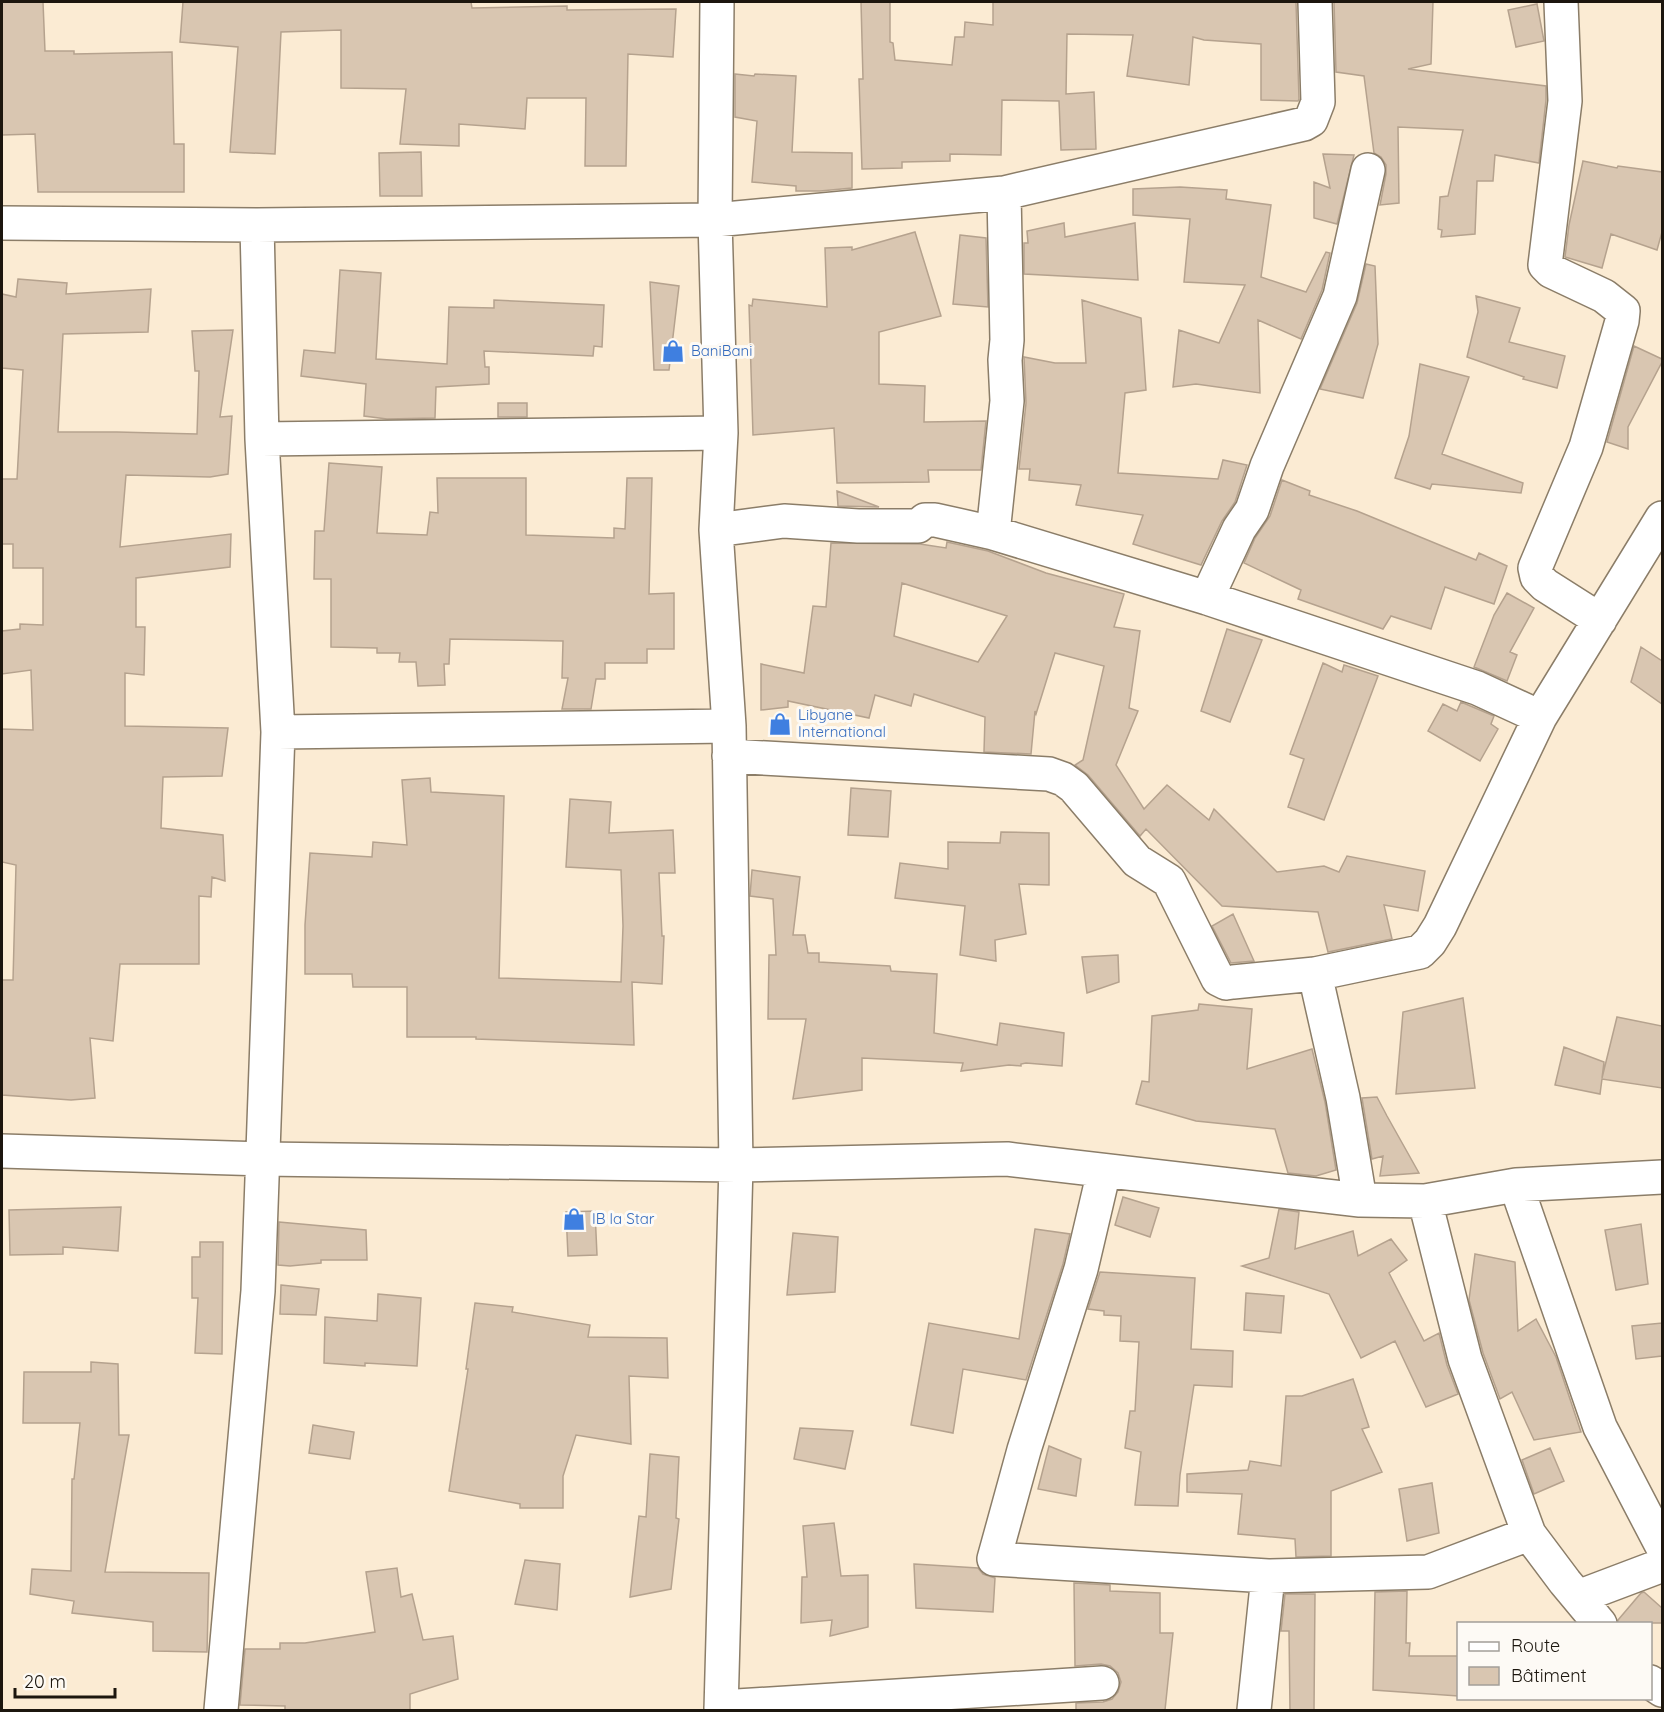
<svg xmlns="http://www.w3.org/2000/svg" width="1664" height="1712" font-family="Quicksand,sans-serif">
<rect width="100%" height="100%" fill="#fbebd3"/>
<path fill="#d9c6b1" stroke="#b5a28e" stroke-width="1.5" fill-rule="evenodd" d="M 2,2 L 43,2 L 45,51 L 74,51 L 74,54 L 172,52 L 174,144 L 184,144 L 184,192 L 38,192 L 35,134 L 2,135 Z
M 183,2 L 471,2 L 472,8 L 567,6 L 567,10 L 676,9 L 673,57 L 628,54 L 626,166 L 585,166 L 586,98 L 527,98 L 525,129 L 459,124 L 459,146 L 400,144 L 406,89 L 341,88 L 341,30 L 281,32 L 275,154 L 230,152 L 238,47 L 180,42 Z
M 861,2 L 890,2 L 890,42 L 893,43 L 895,60 L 952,65 L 955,37 L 964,37 L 965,22 L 993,25 L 993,2 L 1296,2 L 1299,99 L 1298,101 L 1261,100 L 1261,44 L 1204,40 L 1193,37 L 1189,85 L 1127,76 L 1133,35 L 1067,34 L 1066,94 L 1094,92 L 1096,149 L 1061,150 L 1059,101 L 1002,100 L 1001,155 L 950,154 L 950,161 L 902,162 L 902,168 L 862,169 L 859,79 L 863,79 Z
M 1334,2 L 1433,2 L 1431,64 L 1408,69 L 1546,86 L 1546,100 L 1539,163 L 1495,155 L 1493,181 L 1477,181 L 1475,234 L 1441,237 L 1442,230 L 1438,229 L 1440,197 L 1448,196 L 1463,130 L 1398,127 L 1399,203 L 1380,205 L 1386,174 L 1386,165 L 1381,157 L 1374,153 L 1364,76 L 1336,72 Z
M 1537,4 L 1544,41 L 1516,47 L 1508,10 Z
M 735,74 L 754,76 L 755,74 L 796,76 L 792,152 L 852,153 L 852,188 L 820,191 L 796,191 L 796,186 L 752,182 L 757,121 L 735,117 Z
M 421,152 L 422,196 L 380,196 L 379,153 Z
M 1323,154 L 1354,155 L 1337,224 L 1314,218 L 1314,182 L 1330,188 Z
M 1583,161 L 1617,168 L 1618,166 L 1662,172 L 1662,232 L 1657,250 L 1611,234 L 1602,268 L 1565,257 L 1569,225 Z
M 1180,187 L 1227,190 L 1226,199 L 1271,205 L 1261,277 L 1306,292 L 1326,252 L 1330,253 L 1322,290 L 1301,339 L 1258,320 L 1260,393 L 1196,384 L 1173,387 L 1179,330 L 1219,343 L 1245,285 L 1184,282 L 1190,219 L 1133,215 L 1133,189 Z
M 1064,223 L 1065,237 L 1135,223 L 1138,280 L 1024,274 L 1024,243 L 1028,243 L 1027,231 Z
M 915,232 L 941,316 L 879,332 L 879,384 L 925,386 L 924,422 L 986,421 L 981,470 L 928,470 L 929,482 L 837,483 L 834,428 L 753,435 L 749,305 L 752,306 L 753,299 L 827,307 L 825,248 L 852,247 L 852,250 Z
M 960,235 L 986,238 L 988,307 L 953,304 Z
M 1366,264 L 1375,266 L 1378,344 L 1363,398 L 1320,389 L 1357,303 Z
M 340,270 L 381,273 L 376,359 L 447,364 L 449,307 L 494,308 L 494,300 L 604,305 L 602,347 L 594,346 L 593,356 L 484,351 L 485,367 L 489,367 L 489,384 L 436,387 L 435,418 L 387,419 L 364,416 L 366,384 L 301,376 L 304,350 L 335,353 Z
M 18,279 L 67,283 L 66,294 L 151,289 L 148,332 L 63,334 L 58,432 L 117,432 L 197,434 L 199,371 L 195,371 L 192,331 L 233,330 L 220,417 L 232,416 L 228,474 L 210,477 L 126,475 L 120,547 L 231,534 L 230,567 L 136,578 L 136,627 L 145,627 L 144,675 L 125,673 L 125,726 L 228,728 L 222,776 L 163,777 L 161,828 L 223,835 L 225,881 L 212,877 L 211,897 L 199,896 L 199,964 L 120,964 L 113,1041 L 90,1038 L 95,1098 L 71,1100 L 2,1095 L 2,980 L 13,980 L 16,865 L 2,862 L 2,729 L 33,730 L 31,670 L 2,674 L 2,631 L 20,629 L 20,624 L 43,625 L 43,568 L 13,568 L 13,544 L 2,544 L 2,479 L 17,479 L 23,370 L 2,368 L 2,294 L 16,297 Z
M 650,282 L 679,286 L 669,370 L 654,370 Z
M 1476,296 L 1520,308 L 1509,342 L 1565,356 L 1557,388 L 1523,379 L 1524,377 L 1467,357 L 1478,312 Z
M 1082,300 L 1141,318 L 1146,390 L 1125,393 L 1118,473 L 1218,479 L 1223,460 L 1247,465 L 1235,502 L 1222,521 L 1201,565 L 1133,544 L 1143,515 L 1076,505 L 1081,485 L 1029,480 L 1030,469 L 1019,469 L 1026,403 L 1024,357 L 1055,363 L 1086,363 Z
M 1634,346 L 1662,359 L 1662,362 L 1628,427 L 1628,449 L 1607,442 Z
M 1420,364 L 1469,377 L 1442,454 L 1523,483 L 1521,493 L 1432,484 L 1430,489 L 1395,478 L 1409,436 Z
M 498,403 L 527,403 L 527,417 L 498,417 Z
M 329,463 L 382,467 L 377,533 L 427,535 L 430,512 L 438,513 L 437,478 L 526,478 L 526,535 L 614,538 L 614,528 L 625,529 L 627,478 L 652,478 L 649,594 L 674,593 L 674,649 L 647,649 L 647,663 L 605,663 L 605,679 L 596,679 L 591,709 L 562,709 L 568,678 L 562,678 L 563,641 L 450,639 L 449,664 L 444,664 L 445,685 L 418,686 L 416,662 L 399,662 L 400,653 L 377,653 L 377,648 L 331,647 L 331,579 L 314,579 L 315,531 L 324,531 Z
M 1282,480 L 1310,491 L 1309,495 L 1357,511 L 1476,560 L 1479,553 L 1507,566 L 1494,604 L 1445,587 L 1431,629 L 1391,616 L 1383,629 L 1298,599 L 1301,590 L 1244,563 L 1255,538 L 1270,516 Z
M 837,491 L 879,507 L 838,506 Z
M 947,542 L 988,551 L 1046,573 L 1124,594 L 1114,627 L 1140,631 L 1129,708 L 1138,711 L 1116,765 L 1144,809 L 1167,785 L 1209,820 L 1214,809 L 1277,872 L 1324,866 L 1339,872 L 1347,856 L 1425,871 L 1418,911 L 1384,905 L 1392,939 L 1328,952 L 1318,912 L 1222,906 L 1146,829 L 1140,836 L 1088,775 L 1075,765 L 1083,760 L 1104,666 L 1055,653 L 1036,714 L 1035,711 L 1031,754 L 984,752 L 985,717 L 914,694 L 911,706 L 875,695 L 869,718 L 788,701 L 788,707 L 761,710 L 761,664 L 804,673 L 813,606 L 826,607 L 831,543 L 920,544 L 946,548 ZM 902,583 L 1007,616 L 978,662 L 894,636 Z
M 1507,593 L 1534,608 L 1510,652 L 1517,655 L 1507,681 L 1474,667 L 1494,615 Z
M 1227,629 L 1262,640 L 1230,722 L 1201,711 Z
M 1641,647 L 1662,661 L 1662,704 L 1631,682 Z
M 1323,663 L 1342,672 L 1344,665 L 1378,676 L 1324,820 L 1288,807 L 1304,759 L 1290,754 Z
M 1461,702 L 1494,716 L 1491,724 L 1498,729 L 1480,761 L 1428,731 L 1443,704 L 1457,711 Z
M 430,778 L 431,792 L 504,796 L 499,978 L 621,982 L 623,926 L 621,870 L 566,867 L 570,799 L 611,802 L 609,833 L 673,830 L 675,873 L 659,873 L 662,936 L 664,936 L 662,984 L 632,982 L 634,1045 L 476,1039 L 476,1037 L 407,1037 L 407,987 L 353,987 L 352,974 L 305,974 L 305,925 L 310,853 L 372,857 L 373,842 L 407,845 L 402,780 Z
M 851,788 L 891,791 L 888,837 L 848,835 Z
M 1001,832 L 1049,833 L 1049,885 L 1019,884 L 1026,934 L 995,940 L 996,961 L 960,955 L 965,906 L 895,898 L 900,863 L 948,869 L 948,842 L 1000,843 Z
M 752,870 L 800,877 L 793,935 L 805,935 L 808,953 L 819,953 L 819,962 L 890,966 L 891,971 L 937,974 L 934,1033 L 997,1045 L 1000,1023 L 1064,1033 L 1062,1066 L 1026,1063 L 1021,1064 L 1021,1066 L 1009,1065 L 961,1071 L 963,1063 L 862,1058 L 862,1090 L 793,1099 L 806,1019 L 768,1019 L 769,955 L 776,955 L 773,899 L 750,896 Z
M 1233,914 L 1254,961 L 1231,963 L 1212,926 Z
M 1118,955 L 1119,982 L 1087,993 L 1082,957 Z
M 1463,998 L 1475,1088 L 1396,1094 L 1403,1012 Z
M 1199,1004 L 1252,1009 L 1247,1069 L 1312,1049 L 1325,1102 L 1336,1170 L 1316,1176 L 1288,1173 L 1275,1129 L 1196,1121 L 1136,1104 L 1142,1081 L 1149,1082 L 1152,1016 L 1198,1010 Z
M 1617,1017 L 1662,1026 L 1662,1088 L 1602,1079 L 1600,1094 L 1555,1085 L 1564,1047 L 1604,1062 L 1602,1078 Z
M 1377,1097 L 1387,1116 L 1419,1173 L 1380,1176 L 1383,1156 L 1372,1159 L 1362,1098 Z
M 1123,1197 L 1159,1208 L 1150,1237 L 1115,1225 Z
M 121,1207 L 118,1251 L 63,1247 L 63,1254 L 10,1255 L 9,1210 Z
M 1279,1209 L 1299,1212 L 1295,1249 L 1353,1231 L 1358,1256 L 1391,1239 L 1407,1260 L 1389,1273 L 1424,1341 L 1439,1333 L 1447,1365 L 1458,1394 L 1426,1407 L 1395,1341 L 1361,1358 L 1329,1294 L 1242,1266 L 1269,1258 Z
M 595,1211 L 597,1255 L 568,1256 L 566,1212 Z
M 279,1222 L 366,1230 L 367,1260 L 321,1260 L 321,1263 L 290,1266 L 278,1265 Z
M 1641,1224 L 1648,1284 L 1616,1290 L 1605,1230 Z
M 1035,1229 L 1070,1234 L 1063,1264 L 1026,1380 L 963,1369 L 953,1433 L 911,1425 L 929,1323 L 1019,1339 Z
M 793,1233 L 838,1237 L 835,1292 L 787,1295 Z
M 200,1242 L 223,1242 L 222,1354 L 195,1353 L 198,1298 L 192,1298 L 192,1257 L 200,1257 Z
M 1475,1254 L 1515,1262 L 1518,1331 L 1536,1319 L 1556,1357 L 1581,1432 L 1534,1440 L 1512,1392 L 1500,1399 L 1483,1353 L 1469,1300 Z
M 1100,1272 L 1195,1278 L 1191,1349 L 1233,1351 L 1232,1387 L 1194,1385 L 1180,1475 L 1178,1506 L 1135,1505 L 1141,1452 L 1125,1448 L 1130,1411 L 1135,1411 L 1139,1342 L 1120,1341 L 1121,1316 L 1104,1315 L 1104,1311 L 1088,1309 Z
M 281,1285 L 319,1289 L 316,1315 L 280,1314 Z
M 1246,1293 L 1284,1296 L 1281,1333 L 1244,1330 Z
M 378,1294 L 421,1298 L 417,1366 L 365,1363 L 365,1366 L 324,1363 L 325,1317 L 377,1321 Z
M 475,1303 L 513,1307 L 512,1312 L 590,1325 L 588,1337 L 667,1338 L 668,1378 L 629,1376 L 631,1444 L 576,1435 L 563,1476 L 563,1508 L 520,1508 L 520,1504 L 449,1491 L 468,1369 L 466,1369 Z
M 1662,1323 L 1662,1356 L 1636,1359 L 1632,1326 Z
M 91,1362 L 118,1364 L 119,1435 L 129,1435 L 105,1572 L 209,1573 L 207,1652 L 153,1651 L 153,1622 L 72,1613 L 74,1601 L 30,1594 L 32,1569 L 71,1571 L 72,1479 L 74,1479 L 80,1423 L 23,1423 L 24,1372 L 91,1372 Z
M 1353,1379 L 1369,1427 L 1362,1429 L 1382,1472 L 1331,1491 L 1331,1556 L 1296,1557 L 1295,1539 L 1238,1534 L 1242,1494 L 1187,1492 L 1187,1474 L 1248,1470 L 1250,1461 L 1281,1466 L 1286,1396 L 1302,1396 Z
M 313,1425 L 354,1432 L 350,1459 L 309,1453 Z
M 800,1428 L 853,1431 L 845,1469 L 794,1459 Z
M 1049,1446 L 1081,1459 L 1076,1496 L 1038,1489 Z
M 1550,1448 L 1564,1481 L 1534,1494 L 1522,1460 Z
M 650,1454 L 679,1457 L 676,1518 L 679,1519 L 671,1589 L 630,1597 L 639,1516 L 646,1517 Z
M 1432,1483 L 1439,1533 L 1407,1541 L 1399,1489 Z
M 834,1523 L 841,1576 L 868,1575 L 868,1627 L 830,1636 L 832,1620 L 801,1623 L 802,1577 L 807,1577 L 803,1526 Z
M 525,1560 L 560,1564 L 557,1610 L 515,1604 Z
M 914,1564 L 978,1568 L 983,1574 L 995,1578 L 993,1612 L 916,1608 Z
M 397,1568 L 401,1597 L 412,1594 L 423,1640 L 453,1636 L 458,1679 L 410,1694 L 410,1710 L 285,1710 L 285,1706 L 240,1705 L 245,1649 L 280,1649 L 280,1643 L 305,1643 L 375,1632 L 366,1572 Z
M 1074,1583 L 1110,1585 L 1110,1591 L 1160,1593 L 1160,1633 L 1173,1633 L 1165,1710 L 1076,1710 L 1076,1703 L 1103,1702 L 1112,1699 L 1118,1692 L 1121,1682 L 1118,1673 L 1110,1666 L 1101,1664 L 1075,1666 Z
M 1407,1591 L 1406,1643 L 1410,1643 L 1409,1656 L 1458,1656 L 1458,1696 L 1373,1690 L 1375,1592 Z
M 1644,1592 L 1662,1608 L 1662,1623 L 1618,1623 L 1618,1620 L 1641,1593 Z
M 1285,1594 L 1315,1594 L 1314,1710 L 1290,1710 L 1289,1631 L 1281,1631 Z"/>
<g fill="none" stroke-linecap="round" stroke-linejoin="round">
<g stroke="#8b7d68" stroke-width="36">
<path id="minor" d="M 717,2 L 715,220 L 721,433 L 716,530 L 729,726 L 736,1165 L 721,1710
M 1561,2 L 1565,101 L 1545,265 L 1551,271 L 1604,296 L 1623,311 L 1622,321 L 1586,447 L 1535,568 L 1537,577 L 1545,585 L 1600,620
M 2,223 L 257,225 L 715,220 L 1004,193 L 1304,124 L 1311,120 L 1318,102 L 1315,2
M 262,439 L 721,433
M 716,530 L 784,521 L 858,526 L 918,526 L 925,520 L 935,520 L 993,533 L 1207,598 L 1477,688 L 1540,717
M 993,533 L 1007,401 L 1005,360 L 1007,340 L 1004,193
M 1207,598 L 1239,529 L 1252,510 L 1267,466 L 1340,296 L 1368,170
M 278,732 L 729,726
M 729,756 L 1049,774 L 1063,779 L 1074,787 L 1137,861 L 1169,881 L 1218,979 L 1226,983 L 1233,982 L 1315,974 L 1343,1098 L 1360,1200
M 1315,974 L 1420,952 L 1430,942 L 1440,926 L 1540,717 L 1662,518
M 2,1151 L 262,1159 L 736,1165 L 1007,1159 L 1360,1200 L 1425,1201 L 1516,1185 L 1662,1177
M 1104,1171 L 1081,1269 L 1024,1450 L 994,1559 L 1268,1576 L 1428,1572 L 1529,1534
M 1516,1185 L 1600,1427 L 1662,1546
M 1425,1201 L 1465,1359 L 1529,1534 L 1565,1582 L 1600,1624
M 1578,1597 L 1660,1566 L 1662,1561
M 1650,1682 L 1662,1690
M 721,1707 L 1102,1683
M 221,1710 L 258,1291 L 278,732 L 262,439 L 257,225
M 1254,1710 L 1268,1576"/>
</g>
<use href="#minor" stroke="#fff" stroke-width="33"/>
</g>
<defs>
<g id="shop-bare" transform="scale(1.8)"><path d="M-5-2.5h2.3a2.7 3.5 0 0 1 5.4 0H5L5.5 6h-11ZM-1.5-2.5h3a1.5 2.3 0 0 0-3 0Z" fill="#3f7fe0" stroke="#fdfaf5" stroke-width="2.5" paint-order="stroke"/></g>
</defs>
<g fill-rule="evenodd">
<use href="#shop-bare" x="673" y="351"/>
<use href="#shop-bare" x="780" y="724"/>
<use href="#shop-bare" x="574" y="1219"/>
</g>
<g text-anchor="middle" stroke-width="6" stroke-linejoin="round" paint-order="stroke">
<g font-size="15" fill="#366cbe" stroke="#fdfaf5" text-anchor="start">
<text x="691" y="356">BaniBani</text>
<text x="798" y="720">Libyane<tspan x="798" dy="17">International</tspan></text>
<text x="592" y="1224">IB la Star</text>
</g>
</g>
<rect width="1664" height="1712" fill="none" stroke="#1c160e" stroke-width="6"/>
<rect x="1457" y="1622" width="195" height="78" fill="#fdfaf5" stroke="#a39f99" stroke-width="1.5"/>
<rect x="1469" y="1642" width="30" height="9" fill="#ffffff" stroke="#a39f99" stroke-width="1.5"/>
<text x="1511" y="1652" font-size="18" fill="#1c160e">Route</text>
<rect x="1469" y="1667" width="30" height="18" fill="#d9c6b1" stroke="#a39f99" stroke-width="1.5"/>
<text x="1511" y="1682" font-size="18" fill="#1c160e">Bâtiment</text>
<path d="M15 1688v9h100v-9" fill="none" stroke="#1c160e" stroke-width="3"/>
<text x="24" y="1688" font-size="18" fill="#1c160e" stroke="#fdfaf5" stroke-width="4.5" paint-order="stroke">20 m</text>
</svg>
